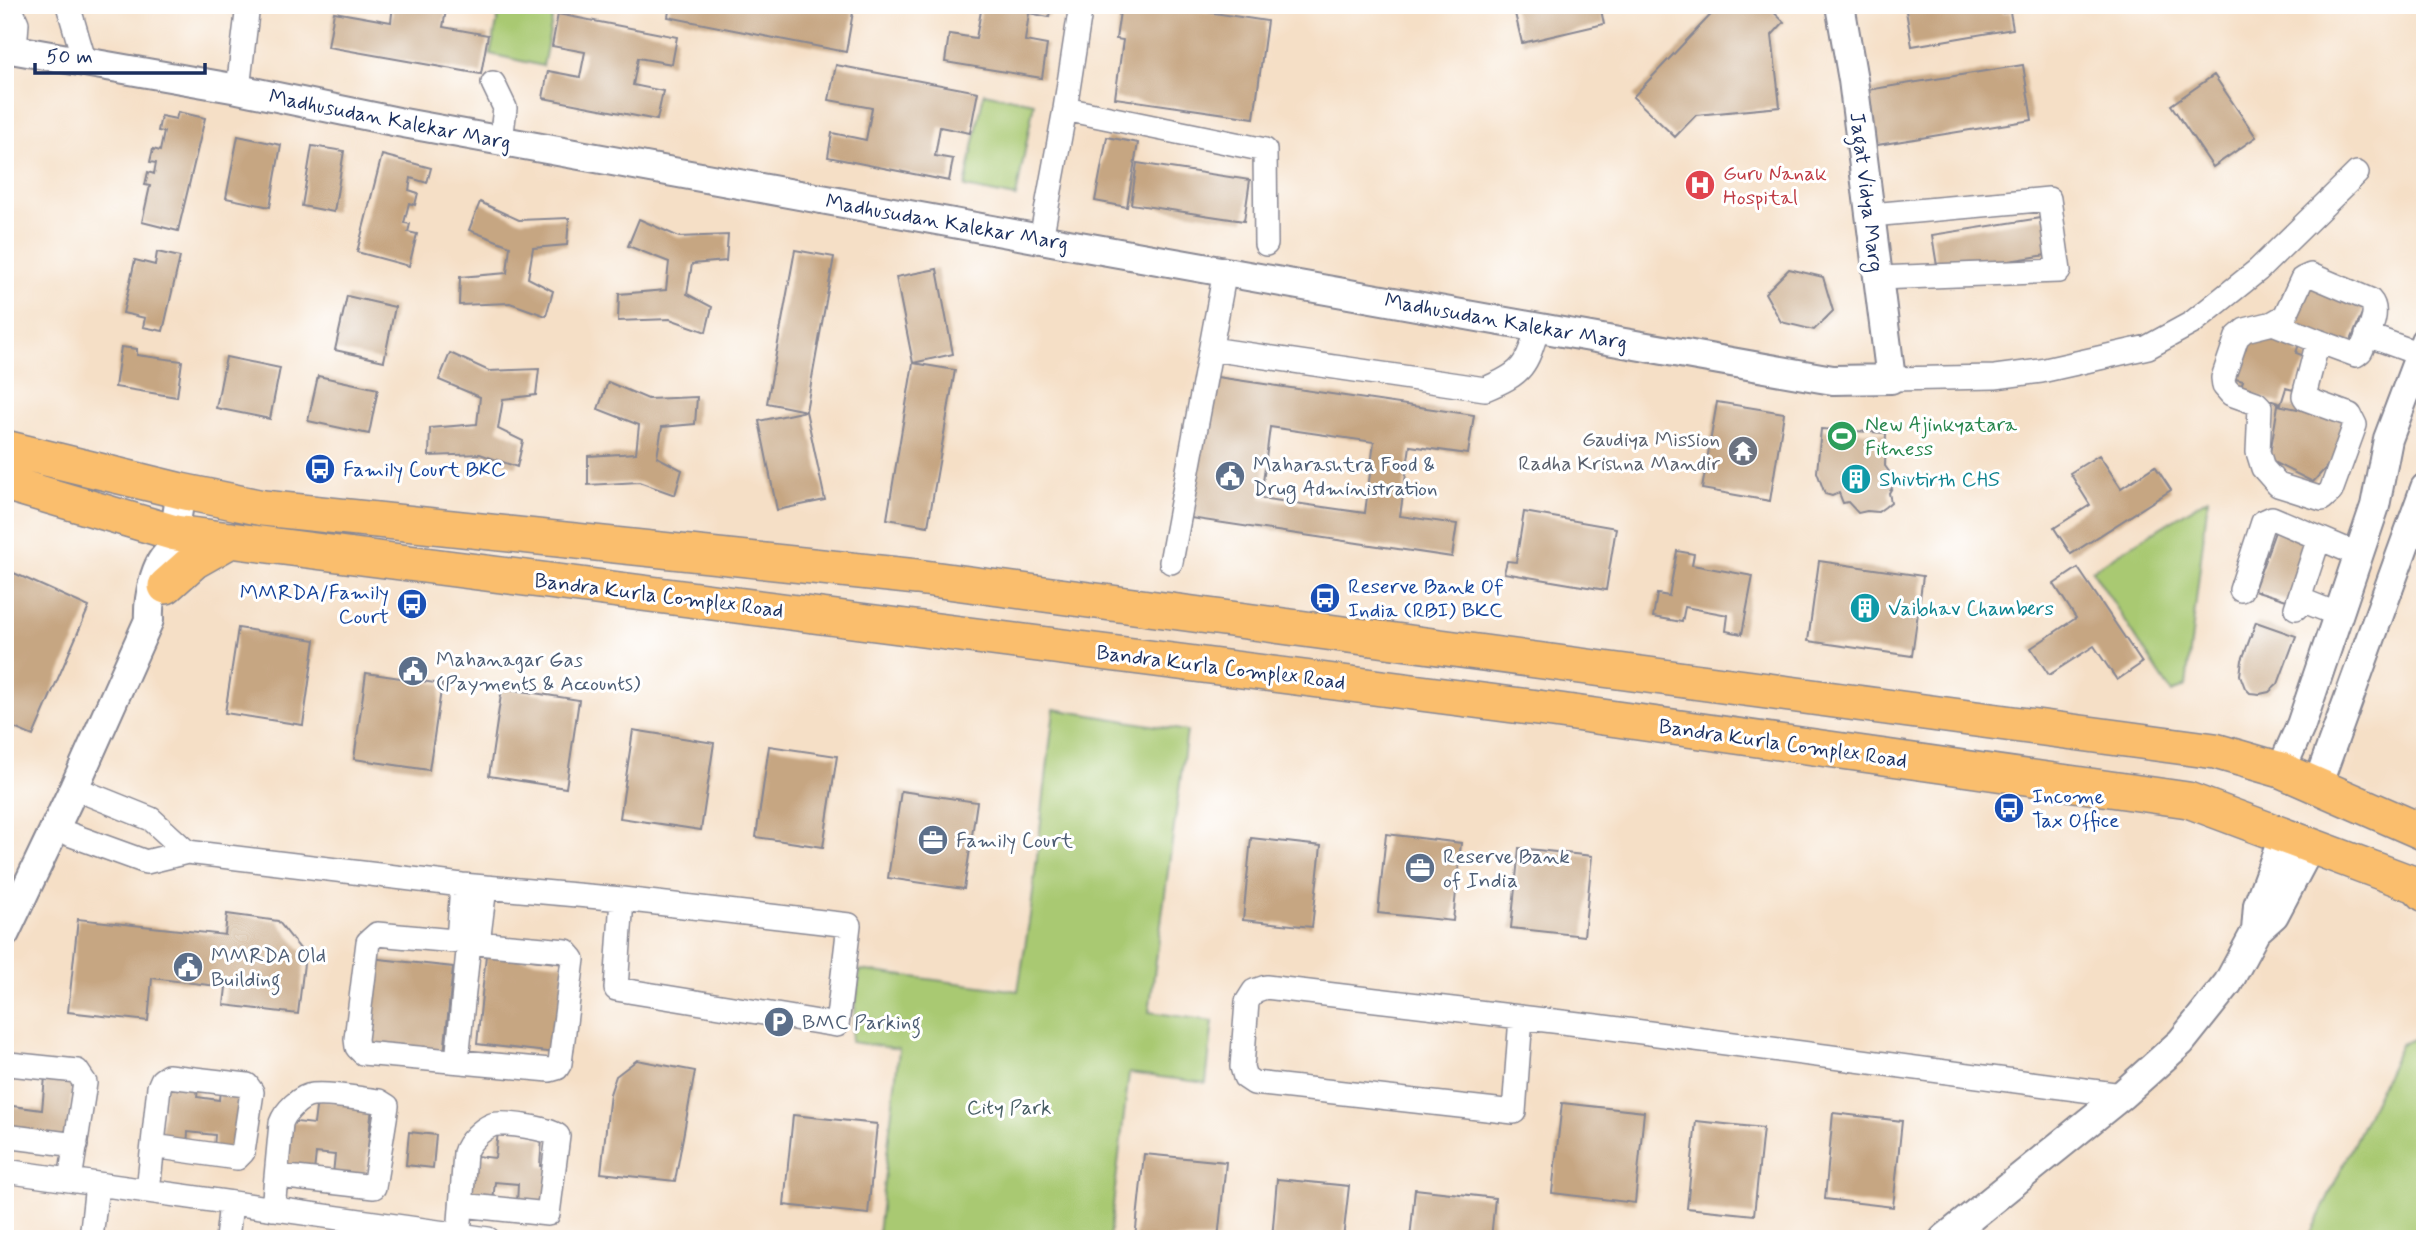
<svg xmlns="http://www.w3.org/2000/svg" width="2430" height="1244" font-family="Mynerve,sans-serif">
<rect width="100%" height="100%" fill="#fff"/>
<filter id="ink" filterUnits="userSpaceOnUse"><feTurbulence type="fractalNoise" baseFrequency=".0143" numOctaves="2"/><feDisplacementMap in="SourceGraphic" scale="14" xChannelSelector="R" yChannelSelector="G"/><feConvolveMatrix kernelMatrix="1 2 1 2 8 2 1 2 1" color-interpolation-filters="sRGB"/></filter>
<filter id="wash" filterUnits="userSpaceOnUse"><feTurbulence type="fractalNoise" baseFrequency=".00686" numOctaves="4" result="noise"/><feDisplacementMap in="SourceGraphic" scale="28" xChannelSelector="R" yChannelSelector="G"/><feGaussianBlur stdDeviation="1.57" result="paint"/><feColorMatrix in="noise" values="0 0 0 0 0 0 0 0 0 0 0 0 0 0 0 0 0 1.4 0 .05"/><feComposite in="paint" operator="in"/></filter>
<g filter="url(#wash)">
<rect width="100%" height="100%" fill="#f5dfc6"/>
<path fill="#a9c972" stroke="#627c68" stroke-width="2" d="M 501,5 L 553,16 L 543,66 L 490,54 Z
M 984,93 L 1034,103 L 1016,197 L 965,187 Z
M 2208,498 L 2186,686 L 2172,693 L 2092,570 Z
M 1054,709 L 1187,731 L 1149,1012 L 1213,1021 L 1206,1083 L 1129,1073 L 1109,1239 L 906,1239 L 878,1234 L 899,1049 L 851,1042 L 860,970 L 1018,991 L 1031,909 Z
M 2425,1034 L 2425,1239 L 2308,1239 L 2401,1044 Z"/>
<g id="blocks">
<path fill="#c6a682" fill-rule="evenodd" d="M 393,5 L 447,5 L 443,27 L 488,35 L 481,74 L 328,47 L 334,12 L 391,22 Z
M 670,5 L 817,5 L 853,12 L 846,52 L 668,17 Z
M 958,5 L 1051,5 L 1049,17 L 1029,13 L 1025,41 L 1047,45 L 1042,78 L 945,62 L 949,34 L 976,38 L 981,11 Z
M 1121,5 L 1161,5 L 1267,21 L 1254,118 L 1115,98 L 1123,40 L 1116,39 Z
M 1513,5 L 1600,5 L 1604,24 L 1522,43 Z
M 1720,5 L 1766,5 L 1784,22 L 1772,35 L 1780,107 L 1696,115 L 1675,137 L 1633,97 Z
M 1905,5 L 2002,5 L 2003,13 L 2010,12 L 2013,29 L 1912,46 Z
M 558,14 L 677,37 L 672,64 L 638,58 L 633,85 L 663,91 L 657,120 L 543,98 L 548,71 L 580,77 L 585,52 L 552,46 Z
M 836,65 L 978,92 L 970,133 L 940,127 L 935,156 L 953,159 L 949,181 L 828,157 L 832,133 L 866,140 L 872,108 L 829,100 Z
M 2023,65 L 2032,120 L 1871,146 L 1861,91 Z
M 2214,75 L 2256,137 L 2213,167 L 2171,105 Z
M 178,112 L 205,118 L 178,231 L 142,222 L 150,186 L 145,185 L 148,172 L 154,174 L 156,163 L 150,162 L 153,149 L 160,151 L 164,132 L 158,131 L 161,116 L 176,119 Z
M 238,136 L 281,145 L 270,207 L 226,198 Z
M 1107,137 L 1138,143 L 1127,207 L 1095,201 Z
M 312,146 L 344,151 L 334,212 L 302,206 Z
M 382,155 L 431,168 L 427,183 L 411,178 L 409,190 L 418,193 L 415,205 L 409,203 L 404,223 L 410,224 L 408,232 L 417,234 L 409,266 L 357,252 Z
M 1137,163 L 1250,180 L 1244,221 L 1131,204 Z
M 480,202 L 519,220 L 569,218 L 567,245 L 533,248 L 528,278 L 553,291 L 546,316 L 510,303 L 459,305 L 460,277 L 507,273 L 510,246 L 469,230 Z
M 2047,217 L 2053,254 L 1938,272 L 1932,235 Z
M 639,219 L 679,237 L 728,235 L 726,261 L 692,264 L 687,294 L 712,307 L 706,332 L 670,319 L 618,321 L 619,294 L 666,290 L 669,262 L 628,246 Z
M 795,250 L 834,257 L 806,411 L 767,403 Z
M 157,252 L 180,257 L 163,331 L 143,327 L 145,318 L 123,313 L 135,260 L 155,265 Z
M 937,269 L 953,354 L 913,363 L 896,277 Z
M 1789,269 L 1823,277 L 1833,311 L 1814,330 L 1781,322 L 1765,293 Z
M 2306,279 L 2366,303 L 2348,348 L 2289,325 Z
M 347,296 L 395,307 L 384,361 L 335,350 Z
M 2263,329 L 2300,341 L 2296,353 L 2310,358 L 2298,376 L 2293,390 L 2286,388 L 2281,404 L 2240,390 L 2243,381 L 2232,378 L 2246,334 L 2259,338 Z
M 121,347 L 137,349 L 137,355 L 182,361 L 177,397 L 115,387 Z
M 450,353 L 489,371 L 539,369 L 536,395 L 503,399 L 498,429 L 523,441 L 517,467 L 480,454 L 429,456 L 430,428 L 477,424 L 480,397 L 439,380 Z
M 226,357 L 280,368 L 270,419 L 216,408 Z
M 913,363 L 955,370 L 928,526 L 887,519 Z
M 318,376 L 378,389 L 369,434 L 308,421 Z
M 1210,376 L 1474,415 L 1468,454 L 1410,446 L 1400,516 L 1457,524 L 1452,557 L 1190,518 ZM 1270,427 L 1374,442 L 1365,513 L 1261,498 Z
M 608,382 L 648,399 L 697,397 L 695,424 L 662,427 L 657,457 L 682,470 L 675,495 L 639,482 L 588,485 L 588,456 L 636,453 L 639,425 L 598,409 Z
M 1717,402 L 1784,413 L 1770,501 L 1702,489 Z
M 2278,405 L 2346,419 L 2343,449 L 2313,482 L 2269,460 Z
M 806,411 L 825,500 L 777,510 L 759,421 Z
M 1821,429 L 1886,433 L 1885,466 L 1893,477 L 1893,486 L 1889,493 L 1891,502 L 1885,507 L 1878,512 L 1867,511 L 1858,513 L 1848,502 L 1843,503 L 1839,493 L 1832,496 L 1825,494 L 1817,472 Z
M 2099,455 L 2121,488 L 2155,466 L 2171,490 L 2071,554 L 2054,528 L 2090,505 L 2070,473 Z
M 1524,512 L 1616,528 L 1606,590 L 1504,573 L 1507,561 L 1516,562 Z
M 2276,529 L 2315,543 L 2293,602 L 2254,590 Z
M 1677,551 L 1694,554 L 1692,565 L 1753,576 L 1742,634 L 1726,631 L 1728,615 L 1685,607 L 1682,622 L 1653,617 L 1657,594 L 1669,596 Z
M 1819,561 L 1923,576 L 1912,656 L 1808,641 Z
M 2078,568 L 2142,663 L 2117,680 L 2094,646 L 2049,675 L 2031,648 L 2076,618 L 2054,584 Z
M 5,569 L 89,607 L 33,736 L 5,724 Z
M 2256,622 L 2296,636 L 2278,684 L 2269,692 L 2260,694 L 2250,693 L 2245,688 L 2240,675 L 2242,660 Z
M 238,628 L 315,640 L 303,725 L 225,713 Z
M 366,673 L 442,684 L 429,770 L 354,759 Z
M 502,688 L 579,700 L 566,788 L 489,776 Z
M 633,730 L 714,743 L 701,830 L 620,818 Z
M 769,746 L 837,756 L 823,847 L 756,837 Z
M 901,791 L 977,802 L 964,889 L 888,878 Z
M 1386,834 L 1461,843 L 1453,921 L 1378,913 Z
M 1251,838 L 1321,846 L 1312,927 L 1243,920 Z
M 1519,848 L 1592,856 L 1584,936 L 1511,928 Z
M 227,914 L 278,921 L 305,955 L 298,1014 L 224,1005 L 226,987 L 152,978 L 148,1021 L 68,1012 L 78,919 L 225,935 Z
M 486,955 L 565,964 L 556,1053 L 477,1044 Z
M 370,958 L 453,967 L 444,1054 L 361,1045 Z
M 637,1060 L 695,1071 L 675,1181 L 601,1173 L 610,1094 L 616,1076 Z
M 45,1077 L 73,1081 L 66,1139 L 5,1132 L 5,1105 L 42,1110 Z
M 166,1084 L 198,1088 L 197,1097 L 219,1100 L 220,1090 L 243,1093 L 237,1151 L 214,1148 L 215,1135 L 188,1132 L 187,1146 L 160,1143 Z
M 317,1100 L 372,1106 L 365,1177 L 333,1174 L 335,1155 L 316,1153 L 314,1172 L 283,1168 L 288,1121 L 314,1124 Z
M 1562,1103 L 1644,1112 L 1635,1203 L 1552,1193 Z
M 1833,1113 L 1902,1121 L 1893,1207 L 1825,1199 Z
M 793,1115 L 877,1124 L 868,1214 L 784,1205 Z
M 1696,1121 L 1763,1128 L 1754,1215 L 1687,1208 Z
M 409,1132 L 436,1135 L 433,1168 L 406,1165 Z
M 498,1132 L 542,1139 L 540,1166 L 551,1168 L 547,1210 L 517,1205 L 518,1184 L 495,1182 L 493,1201 L 465,1197 L 467,1155 L 495,1158 Z
M 1144,1154 L 1226,1162 L 1218,1239 L 1135,1238 Z
M 1277,1179 L 1349,1186 L 1343,1239 L 1272,1239 Z
M 1415,1189 L 1495,1198 L 1491,1239 L 1410,1239 Z"/>
</g>
</g>
<g filter="url(#ink)">
<use href="#blocks" fill-opacity="0" stroke="#888792" stroke-width="2"/>
<g fill="none" stroke-linecap="round" stroke-linejoin="round">
<g stroke="#888792" stroke-width="26">
<path id="minor" d="M 9,5 L 17,23 L 15,50
M 68,5 L 85,63
M 493,83 L 505,108 L 501,140
M 238,89 L 248,5
M 1065,109 L 1265,150 L 1266,244
M 1871,215 L 2049,199 L 2059,271 L 1878,278
M 1041,239 L 1065,109 L 1081,5
M 2311,275 L 2370,300 C 2382,313 2366,337 2361,351 L 2356,355 L 2318,341 L 2304,396 L 2306,399 L 2350,415 L 2355,425 L 2331,491 L 2322,499 L 2278,485 L 2263,468 L 2258,452 L 2260,407 L 2256,403 L 2231,394 L 2224,386 L 2223,378 L 2237,337 L 2245,330 L 2273,323 L 2285,316 L 2302,279 Z
M 2273,323 L 2318,341
M 2367,335 L 2425,356
M 1211,349 L 1485,389 C 1524,373 1526,366 1538,327
M 1891,379 L 1995,377 L 2041,371 L 2148,347 L 2192,323 L 2258,270 L 2357,173
M 1171,562 L 1225,271
M 2241,590 L 2263,522 L 2272,518 L 2359,555
M 2299,599 L 2339,615
M 2296,608 L 2319,538
M 74,788 L 151,819 L 187,852
M 55,829 L 146,862 L 187,852 L 462,885 L 622,899 L 849,925 L 837,1025 L 616,989 L 622,899
M 377,934 L 566,951 L 573,959 L 560,1063 L 557,1068 L 550,1070 L 363,1053 L 357,1047 L 356,1039 L 368,942 Z
M 458,941 L 462,885
M 478,943 L 485,887
M 1521,1017 L 1514,1112 L 1254,1083 L 1245,1077 L 1242,1067 L 1247,1002 L 1254,991 L 1266,987 L 1596,1026 L 2122,1095
M 457,1061 L 469,942
M 5,1067 L 9,1064 L 77,1071 L 85,1083 L 70,1180
M 5,1136 L 76,1145
M 5,1171 L 488,1239
M 148,1191 L 159,1087 L 162,1080 L 168,1076 L 247,1085 L 252,1092 L 243,1152 L 237,1158 L 153,1146
M 273,1209 L 281,1123 C 285,1112 300,1096 313,1095 C 334,1093 359,1099 379,1101 L 387,1106 L 374,1187 L 278,1176
M 459,1235 L 465,1153 C 468,1142 482,1129 492,1125 C 502,1121 552,1129 558,1136 L 548,1214 L 462,1205
M 91,1239 L 97,1184
M 227,1239 L 231,1203"/>
</g>
<g stroke="#888792" stroke-width="32">
<path id="tertiary" d="M 5,48 L 238,89 L 398,122 L 1057,242 L 1821,378 L 1833,380 L 1891,379 L 1853,80 L 1840,5
M 171,554 L 181,491
M 2281,770 L 2301,725 L 2375,506 L 2388,439 L 2425,341
M 2317,786 L 2425,488
M 2256,931 L 2258,905 L 2284,835
M 5,933 L 74,788 L 149,620 C 148,602 154,562 170,552
M 1944,1239 L 2122,1095 L 2181,1042 L 2228,983 L 2256,931 L 2274,915 L 2311,845"/>
</g>
<g stroke="#888792" stroke-width="38">
<path id="primary" d="M 5,448 L 181,491 L 263,508 L 917,577 L 2215,751 L 2281,770 L 2425,833
M 5,483 L 175,533 L 1553,710 L 2188,800 L 2416,885 L 2425,894
M 166,586 L 194,561 L 231,540"/>
</g>
<use href="#minor" stroke="#fff" stroke-width="23"/>
<use href="#tertiary" stroke="#fff" stroke-width="28"/>
<use href="#primary" stroke="#fabe6d" stroke-width="35"/>
</g>
</g>
<defs>
<g id="hospital-disc" transform="scale(1.575)"><circle r="9.5" fill="#e0444e" stroke="#fff"/><path d="M-5-5h3v3.5h4V-5h3V5h-3V1.5h-4V5h-3Z" fill="#fff"/></g>
<g id="stadium-disc" transform="scale(1.575)"><circle r="9.5" fill="#2e9e5b" stroke="#fff"/><path d="M0-5a6.5 5 0 1 0 0 10a6.5 5 0 1 0 0-10ZM-3.5-1.8h7v3.6h-7Z" fill="#fff"/></g>
<g id="temple-disc" transform="scale(1.575)"><circle r="9.5" fill="#6b7280" stroke="#fff"/><path d="M0-6L5-2H3V0L6.5 2.5H4V6H1.5V3h-3V6H-4V2.5H-6.5L-3 0V-2H-5Z" fill="#fff"/></g>
<g id="bus-disc" transform="scale(1.575)"><circle r="9.5" fill="#1a4fb4" stroke="#fff"/><path d="M-5-6H5V4H4V6H2V4H-2V6H-4V4H-5ZM-3.5-4V0h7V-4ZM-3.5 1.2v1.5H-2V1.2ZM2 1.2v1.5H3.5V1.2Z" fill="#fff"/></g>
<g id="civic-disc" transform="scale(1.575)"><circle r="9.5" fill="#5c6f8a" stroke="#fff"/><path d="M-.6-6.5H3V-4.5H.6V-3L4-1V1h2V6H-6V1h2V-1L-.6-3ZM-1.2 2.5V6h2.4V2.5Z" fill="#fff"/></g>
<g id="building-disc" transform="scale(1.575)"><circle r="9.5" fill="#0f9aa8" stroke="#fff"/><path d="M-4-6H4V6H1V3H-1V6H-4ZM-2.5-4.3h1.7v1.8h-1.7ZM.8-4.3h1.7v1.8H.8ZM-2.5-1h1.7V.8h-1.7ZM.8-1h1.7V.8H.8Z" fill="#fff"/></g>
<g id="office-disc" transform="scale(1.575)"><circle r="9.5" fill="#5c6f8a" stroke="#fff"/><path d="M-6-3h4V-5.5h4V-3h4V5H-6ZM-1-4.5V-3h2v-1.5ZM-6 0V1H6V0Z" fill="#fff"/></g>
<g id="parking-disc" transform="scale(1.575)"><circle r="9.5" fill="#5c6f8a" stroke="#fff"/><path d="M-3.5-5.5H1a3.5 3.5 0 0 1 0 7H-1V5.5H-3.5ZM-1-3.4V-.6H.8a1.4 1.4 0 0 0 0-2.8Z" fill="#fff"/></g>
</defs>
<g fill-rule="evenodd">
<use href="#hospital-disc" x="1700" y="185"/>
<use href="#stadium-disc" x="1842" y="436"/>
<use href="#temple-disc" x="1743" y="451"/>
<use href="#bus-disc" x="320" y="469"/>
<use href="#civic-disc" x="1230" y="476"/>
<use href="#building-disc" x="1856" y="479"/>
<use href="#bus-disc" x="1325" y="598"/>
<use href="#bus-disc" x="412" y="604"/>
<use href="#building-disc" x="1865" y="608"/>
<use href="#civic-disc" x="413" y="671"/>
<use href="#bus-disc" x="2009" y="808"/>
<use href="#office-disc" x="933" y="840"/>
<use href="#office-disc" x="1420" y="868"/>
<use href="#civic-disc" x="188" y="967"/>
<use href="#parking-disc" x="779" y="1022"/>
</g>
<g text-anchor="middle" stroke-width="6" stroke-linejoin="round" paint-order="stroke">
<g font-size="21" fill="#1b2f5e" stroke="#fff">
<text transform="translate(390 119) rotate(11)" y="7">Madhusudan Kalekar Marg</text>
<text transform="translate(1867 192) rotate(83)" y="7">Jagat Vidya Marg</text>
<text transform="translate(947 222) rotate(10)" y="7">Madhusudan Kalekar Marg</text>
<text transform="translate(1506 321) rotate(10)" y="7">Madhusudan Kalekar Marg</text>
<text transform="translate(659 595) rotate(7)" y="7">Bandra Kurla Complex Road</text>
<text transform="translate(1221 667) rotate(7)" y="7">Bandra Kurla Complex Road</text>
<text transform="translate(1783 743) rotate(8)" y="7">Bandra Kurla Complex Road</text>
</g>
<g font-size="21" fill="#be3a42" stroke="#fff" text-anchor="start">
<text x="1723" y="180">Guru Nanak<tspan x="1723" dy="24">Hospital</tspan></text>
</g>
<g font-size="21" fill="#27864d" stroke="#fff" text-anchor="start">
<text x="1865" y="431">New Ajinkyatara<tspan x="1865" dy="24">Fitness</tspan></text>
</g>
<g font-size="21" fill="#5b616d" stroke="#fff" text-anchor="end">
<text x="1720" y="446">Gaudiya Mission<tspan x="1720" dy="24">Radha Krishna Mandir</tspan></text>
</g>
<g font-size="21" fill="#4e5e75" stroke="#fff" text-anchor="start">
<text x="1253" y="471">Maharashtra Food &amp;<tspan x="1253" dy="24">Drug Administration</tspan></text>
<text x="436" y="666">Mahanagar Gas<tspan x="436" dy="24">(Payments &amp; Accounts)</tspan></text>
<text x="956" y="847">Family Court</text>
<text x="1443" y="863">Reserve Bank<tspan x="1443" dy="24">of India</tspan></text>
<text x="211" y="962">MMRDA Old<tspan x="211" dy="24">Building</tspan></text>
<text x="802" y="1029">BMC Parking</text>
</g>
<g font-size="21" fill="#164399" stroke="#fff" text-anchor="start">
<text x="343" y="476">Family Court BKC</text>
<text x="1348" y="593">Reserve Bank Of<tspan x="1348" dy="24">India (RBI) BKC</tspan></text>
<text x="389" y="599" text-anchor="end">MMRDA/Family<tspan x="389" dy="24">Court</tspan></text>
<text x="2032" y="803">Income<tspan x="2032" dy="24">Tax Office</tspan></text>
</g>
<g font-size="21" fill="#0d838f" stroke="#fff" text-anchor="start">
<text x="1879" y="486">Shivtirth CHS</text>
<text x="1888" y="615">Vaibhav Chambers</text>
</g>
<g font-size="21" fill="#465d64" stroke="#fff">
<text x="1009" y="1114">City Park</text>
</g>
</g>
<rect width="2430" height="1244" fill="none" stroke="#fff" stroke-width="28"/>
<path d="M35 63v10h170v-10" fill="none" stroke="#1b2f5e" stroke-width="3.5"/>
<text x="46" y="63" font-size="21" fill="#1b2f5e" stroke="#ffffff" stroke-width="5" paint-order="stroke">50 m</text>
</svg>
